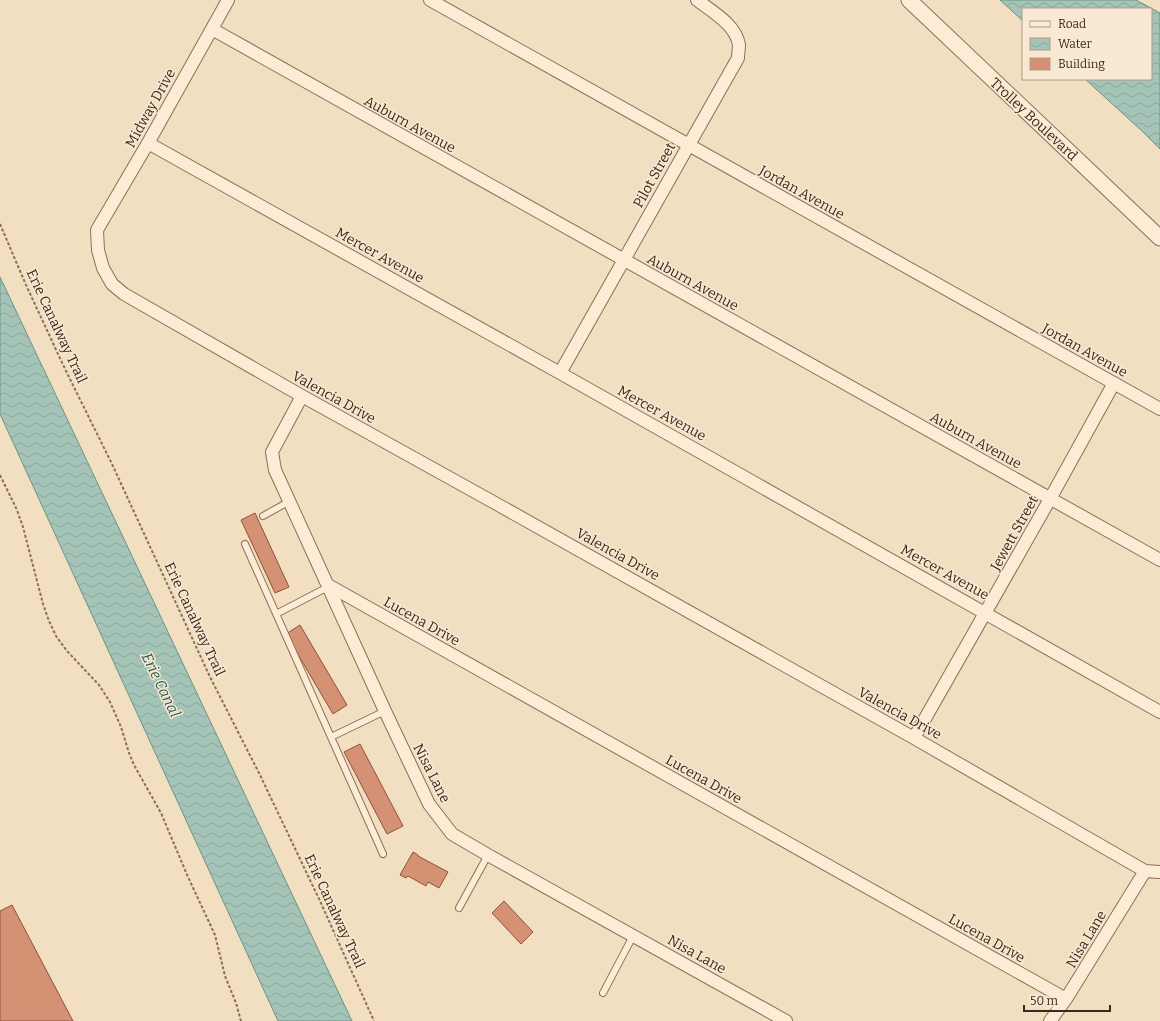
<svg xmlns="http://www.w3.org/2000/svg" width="1160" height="1021" font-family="Bitter,serif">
<defs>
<pattern id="water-waves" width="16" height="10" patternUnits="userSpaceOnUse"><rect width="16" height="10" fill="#a4c4b7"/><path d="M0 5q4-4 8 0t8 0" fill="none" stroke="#8ea89d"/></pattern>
</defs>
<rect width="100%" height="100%" fill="#f2dec1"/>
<path fill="url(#water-waves)" stroke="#6a9484" d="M 1000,0 L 1136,0 L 1160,13 L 1160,149 L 1143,132 L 1085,79 L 1151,79 L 1151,9 L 1023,9 L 1023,21 Z
M 0,277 L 352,1021 L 278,1021 L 0,414 Z"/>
<path fill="#d49173" stroke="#8f523a" d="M 255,513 L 289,587 L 275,593 L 241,520 Z
M 300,625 L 347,705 L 333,714 L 286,634 Z
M 360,744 L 403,826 L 387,834 L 344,752 Z
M 413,852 L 418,855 L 418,856 L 448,872 L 439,888 L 428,882 L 426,886 L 408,876 L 406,878 L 400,875 Z
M 504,901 L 533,932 L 521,944 L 492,913 Z
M 12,905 L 73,1021 L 0,1021 L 0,911 Z"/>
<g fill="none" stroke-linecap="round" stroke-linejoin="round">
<g stroke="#8e6e56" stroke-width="8">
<path id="service" d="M 263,516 L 290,501
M 245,544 L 383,854
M 276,614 L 328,587
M 331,737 L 385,711
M 459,908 L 488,855
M 603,993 L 633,936"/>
</g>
<g stroke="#8e6e56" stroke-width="14">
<path id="minor" d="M 228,0 L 148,143 L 97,230 L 98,250 L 103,268 L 112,284 L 124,294 L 302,396 L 495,503 L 914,738 L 1145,871 L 1160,872
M 430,0 L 1160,409
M 212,29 L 1160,560
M 148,143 L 560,373 L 1160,712
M 560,373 L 738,58 C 738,54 739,49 739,45 C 736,25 713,12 697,0
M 302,396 L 272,452 L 275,470 L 385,711 L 429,804 L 452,834 L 488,855 L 786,1021
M 328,585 L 1066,999
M 914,738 L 1050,499 L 1114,383
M 1050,1021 L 1066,999 L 1145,871"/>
</g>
<g stroke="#8e6e56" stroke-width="17">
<path id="tertiary" d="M 909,0 L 1160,238"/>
</g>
<path stroke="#8e6e56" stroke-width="2" stroke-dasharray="3 2" stroke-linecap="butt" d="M 0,224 L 26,285 L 65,369 L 112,464 L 210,677 L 260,775 L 320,901 L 374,1021
M 0,475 L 17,510 L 23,527 L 43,604 L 49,621 L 56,636 L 67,651 L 99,685 L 110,702 L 121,727 L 129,753 L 134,765 L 161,813 L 188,877 L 215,935 L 225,976 L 236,1003 L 241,1021"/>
<use href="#service" stroke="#fcecd5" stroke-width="6"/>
<use href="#minor" stroke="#fcecd5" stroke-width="12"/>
<use href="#tertiary" stroke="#fcecd5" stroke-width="15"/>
</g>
<g text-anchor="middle" stroke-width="3" stroke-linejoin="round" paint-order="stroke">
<g font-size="14" fill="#3c281c" stroke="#f9e9d2">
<text transform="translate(150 108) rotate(-61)" y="5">Midway Drive</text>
<text transform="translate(1034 119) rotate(43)" y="5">Trolley Boulevard</text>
<text transform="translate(410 124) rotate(29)" y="5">Auburn Avenue</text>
<text transform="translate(654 175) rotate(-61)" y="5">Pilot Street</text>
<text transform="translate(802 192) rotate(29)" y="5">Jordan Avenue</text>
<text transform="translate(380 255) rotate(29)" y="5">Mercer Avenue</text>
<text transform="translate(693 282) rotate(29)" y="5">Auburn Avenue</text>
<text transform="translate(57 326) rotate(65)" y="5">Erie Canalway Trail</text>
<text transform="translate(1085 350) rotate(29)" y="5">Jordan Avenue</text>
<text transform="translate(334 397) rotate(29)" y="5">Valencia Drive</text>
<text transform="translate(662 413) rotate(29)" y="5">Mercer Avenue</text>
<text transform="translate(976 440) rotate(29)" y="5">Auburn Avenue</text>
<text transform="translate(1014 533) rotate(-61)" y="5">Jewett Street</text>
<text transform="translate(618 554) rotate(29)" y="5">Valencia Drive</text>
<text transform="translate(945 572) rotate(29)" y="5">Mercer Avenue</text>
<text transform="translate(195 619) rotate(65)" y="5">Erie Canalway Trail</text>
<text transform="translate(422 621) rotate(29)" y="5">Lucena Drive</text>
<text transform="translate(900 713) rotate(29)" y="5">Valencia Drive</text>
<text transform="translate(432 773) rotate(63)" y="5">Nisa Lane</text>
<text transform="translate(704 779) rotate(29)" y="5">Lucena Drive</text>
<text transform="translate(335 911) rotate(65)" y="5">Erie Canalway Trail</text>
<text transform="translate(987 938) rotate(29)" y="5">Lucena Drive</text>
<text transform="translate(1086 939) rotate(-59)" y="5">Nisa Lane</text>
<text transform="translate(697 954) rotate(29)" y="5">Nisa Lane</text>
</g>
<g font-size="15" font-style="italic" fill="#2a5d54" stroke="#f9e9d2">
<text transform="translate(161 685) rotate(64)" y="5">Erie Canal</text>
</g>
</g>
<rect x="1022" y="8" width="130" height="72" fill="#f9e9d2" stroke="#ad9c89"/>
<rect x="1030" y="21" width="20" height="6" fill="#fcecd5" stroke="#ad9c89"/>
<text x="1058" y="28" font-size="12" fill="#3c281c">Road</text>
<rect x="1030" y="38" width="20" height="12" fill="url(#water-waves)" stroke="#ad9c89"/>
<text x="1058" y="48" font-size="12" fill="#3c281c">Water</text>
<rect x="1030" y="58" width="20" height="12" fill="#d49173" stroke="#ad9c89"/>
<text x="1058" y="68" font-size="12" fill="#3c281c">Building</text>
<path d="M1024 1005v6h86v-6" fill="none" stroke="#3c281c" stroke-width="2"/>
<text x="1030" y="1005" font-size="12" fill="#3c281c" stroke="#f9e9d2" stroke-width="3" paint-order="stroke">50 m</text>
</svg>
